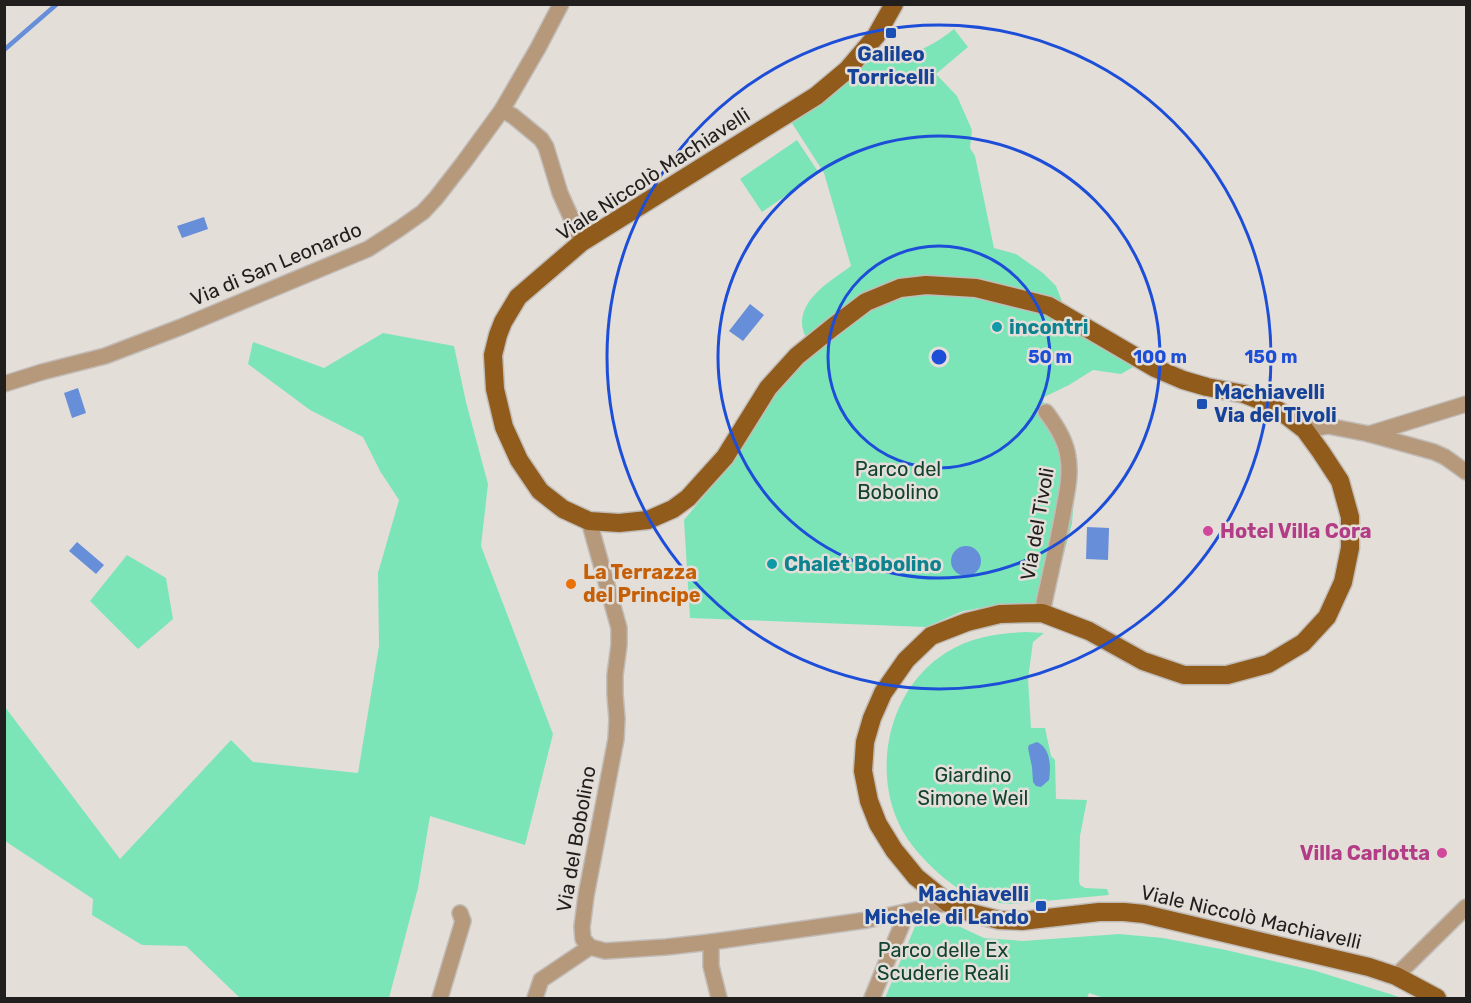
<svg xmlns="http://www.w3.org/2000/svg" width="1471" height="1003" viewBox="0 0 1471 1003" font-family="Rubik,sans-serif">
	<rect width="100%" height="100%" fill="#e4ded9"/>
	<!-- green -->
	<g fill="#7ce5b8">
		<path d="M954,29L968,47L936,74L957,96L972,130L970,148L975,156L994,248L1016,254L1043,273L1056,286L1065,309L1033,293L1004,285L975,281L908,280L808,342C805,336 802,329 802,323C802,297 832,280 851,266L824,173L790,120L873,48C883,51 892,55 902,54C921,53 940,40 954,29Z"/>
		<path d="M797,140L819,173L762,212L740,179Z"/>
		<path d="M928,292L968,293L1040,311L1135,366L1121,374L1093,370L1069,385L1040,399L1052,410L1075,484L1072,524L1049,607L1002,604L963,611L926,627L690,618L684,520L716,481L785,377L872,305L895,296Z"/>
		<path d="M383,333L454,346L466,402L488,484L481,546L553,734L525,845L430,816L418,888L389,998H240L186,946L142,945L92,915L93,899L5,841V707L120,859L231,740L253,762L358,773L379,646L378,573L399,500L380,471L363,437L310,410L248,364L253,342L324,368Z"/>
		<path d="M127,555L166,578L173,619L138,649L90,601Z"/>
		<path d="M1026,632L1044,633L1033,642L1028,679L1031,728H1045L1051,756L1055,760L1056,799L1087,800L1080,836L1079,881L1080,885L1085,888L1107,889L1109,895C1087,897 1066,899 1045,901C1024,903 1007,906 986,901C962,895 940,876 923,858C912,846 902,833 896,817C873,759 893,685 947,652C971,637 998,633 1026,632Z"/>
		<path d="M952,923L984,938L1023,941L1119,934L1163,938L1226,950L1316,971L1393,995L1401,998H1104L1089,993L1087,998H885L916,924Z"/>
	</g>
	<!-- water -->
	<g fill="#678ed9">
		<path d="M204,217L208,229L182,238L177,226Z"/>
		<path d="M750,304L764,315L743,341L729,331Z"/>
		<path d="M78,388L86,413L72,418L64,393Z"/>
		<path d="M1087,527L1109,528L1108,560L1086,559Z"/>
		<path d="M77,542L104,565L96,574L69,551Z"/>
		<circle cx="966" cy="561" r="15"/>
		<path d="M1037,742C1051,748 1051,767 1049,780L1041,787L1036,786L1033,782L1032,767L1028,748L1029,745Z"/>
	</g>
	<g fill="none" stroke-linecap="round" stroke-linejoin="round">
		<!-- stream -->
		<path stroke="#678ed9" stroke-width="4.5" d="M4,50L57,4"/>
		<!-- minor casing -->
		<g stroke="#c1bcb7" stroke-width="18">
			<g id="minor">
				<path d="M502,110L513,116L541,139L546,147L560,193L582,242"/>
				<path d="M4,384L42,372L105,356L181,327L368,249L399,229L423,212L436,198L464,162L502,110L538,48L561,4"/>
				<path d="M1305,430L1328,426L1369,434L1434,452L1445,457L1466,472"/>
				<path d="M1369,434L1466,404"/>
				<path d="M589,521L619,628V645L615,675V694L617,719L616,739L586,896L582,927L583,939L590,947L605,951L666,947L711,942L867,920L948,903"/>
				<path d="M1042,613C1049,578 1058,543 1064,508C1067,492 1071,474 1068,457C1066,440 1056,425 1046,412"/>
				<path d="M711,942V966L719,998"/>
				<path d="M1396,976L1466,907"/>
				<path d="M440,998L463,921L460,913"/>
				<path d="M535,998L541,980L590,947"/>
				<path d="M872,998L907,912"/>
			</g>
		</g>
		<!-- primary casing -->
		<g stroke="#c1bcb7" stroke-width="21">
			<path id="primary" d="M894,4L876,36L847,70L816,96L582,242L518,297L503,322L498,335L493,355L495,389L504,427L519,460L540,491L563,509L589,521L619,523L648,520L673,509L688,498L725,457L768,388L797,356L833,327L866,302L900,288L926,285L976,288L1049,306L1155,368L1183,380L1207,387L1244,394L1265,402L1287,416L1305,430L1321,452L1340,481L1350,517V548L1343,582L1327,617L1303,643L1268,664L1227,675H1184L1143,661L1089,631L1042,613L1000,614L967,622L931,636L906,660L883,693L872,718L865,742L863,771L869,801L878,824L894,850L916,877L948,903L971,913L999,920L1022,921L1099,912H1124L1144,914L1369,967L1396,976L1437,998"/>
		</g>
		<!-- minor -->
		<use href="#minor" stroke="#b6987b" stroke-width="15"/>
		<!-- primary -->
		<use href="#primary" stroke="#905b1b" stroke-width="18"/>
	</g>
	<!-- distance rings -->
	<g fill="none" stroke="#1d4ed8" stroke-width="3">
		<circle cx="939" cy="357" r="111"/>
		<circle cx="939" cy="357" r="221"/>
		<circle cx="939" cy="357" r="332"/>
	</g>
	<!-- markers -->
	<g fill="#1a4fb4" stroke="#e4ded9" stroke-width="2">
		<rect x="885" y="27" width="12" height="12" rx="3"/>
		<rect x="1196" y="398" width="12" height="12" rx="3"/>
		<rect x="1035" y="900" width="12" height="12" rx="3"/>
	</g>
	<g fill="#0f9aa8" stroke="#e4ded9" stroke-width="2">
		<circle cx="997" cy="327" r="6"/>
		<circle cx="772" cy="564" r="6"/>
	</g>
	<g fill="#d1479c" stroke="#e4ded9" stroke-width="2">
		<circle cx="1208" cy="531" r="6"/>
		<circle cx="1442" cy="853" r="6"/>
	</g>
	<circle fill="#e8710a" stroke="#e4ded9" stroke-width="2" cx="571" cy="584" r="6"/>
	<g text-anchor="middle" stroke-width="5" stroke-linejoin="round" paint-order="stroke">
		<!-- transit labels -->
		<g font-size="20" font-weight="bold" fill="#164399" stroke="#e4ded9">
			<text x="891" y="61">Galileo<tspan x="891" dy="23">Torricelli</tspan></text>
			<text x="1214" y="399" text-anchor="start">Machiavelli<tspan x="1214" dy="23">Via del Tivoli</tspan></text>
			<text x="1029" y="901" text-anchor="end">Machiavelli<tspan x="1029" dy="23">Michele di Lando</tspan></text>
		</g>
		<!-- street labels -->
		<g font-size="20" fill="#211f1d" stroke="#e4ded9">
			<text transform="translate(653 174) rotate(-33)" y="7">Viale Niccolò Machiavelli</text>
			<text transform="translate(276 264) rotate(-23)" y="7">Via di San Leonardo</text>
			<text transform="translate(1037 524) rotate(-80)" y="7">Via del Tivoli</text>
			<text transform="translate(576 839) rotate(-80)" y="7">Via del Bobolino</text>
			<text transform="translate(1251 917) rotate(13)" y="7">Viale Niccolò Machiavelli</text>
		</g>
		<!-- culture labels -->
		<g font-size="20" font-weight="bold" fill="#0d838f" stroke="#e4ded9" text-anchor="start">
			<text x="1009" y="334">incontri</text>
			<text x="784" y="571">Chalet Bobolino</text>
		</g>
		<!-- park labels -->
		<g font-size="20" fill="#124230" stroke="#e4ded9">
			<text x="898" y="476">Parco del<tspan x="898" dy="23">Bobolino</tspan></text>
			<text x="973" y="782">Giardino<tspan x="973" dy="23">Simone Weil</tspan></text>
			<text x="943" y="957">Parco delle Ex<tspan x="943" dy="23">Scuderie Reali</tspan></text>
		</g>
		<!-- hotel labels -->
		<g font-size="20" font-weight="bold" fill="#b23c85" stroke="#e4ded9" text-anchor="start">
			<text x="1220" y="538">Hotel Villa Cora</text>
			<text x="1430" y="860" text-anchor="end">Villa Carlotta</text>
		</g>
		<!-- food labels -->
		<g font-size="20" font-weight="bold" fill="#c56008" stroke="#e4ded9" text-anchor="start">
			<text x="583" y="579">La Terrazza<tspan x="583" dy="23">del Principe</tspan></text>
		</g>
	</g>
	<circle cx="939" cy="357" r="9" fill="#1d4ed8" stroke="#e4ded9" stroke-width="3"/>
	<g font-size="18" text-anchor="middle" font-weight="bold" fill="#1d4ed8" stroke="#e4ded9" stroke-width="5" stroke-linejoin="round" paint-order="stroke">
		<text x="1050" y="363">50 m</text>
		<text x="1160" y="363">100 m</text>
		<text x="1271" y="363">150 m</text>
	</g>
	<!-- border -->
	<rect width="1471" height="1003" fill="none" stroke="#211f1d" stroke-width="12"/>
</svg>
